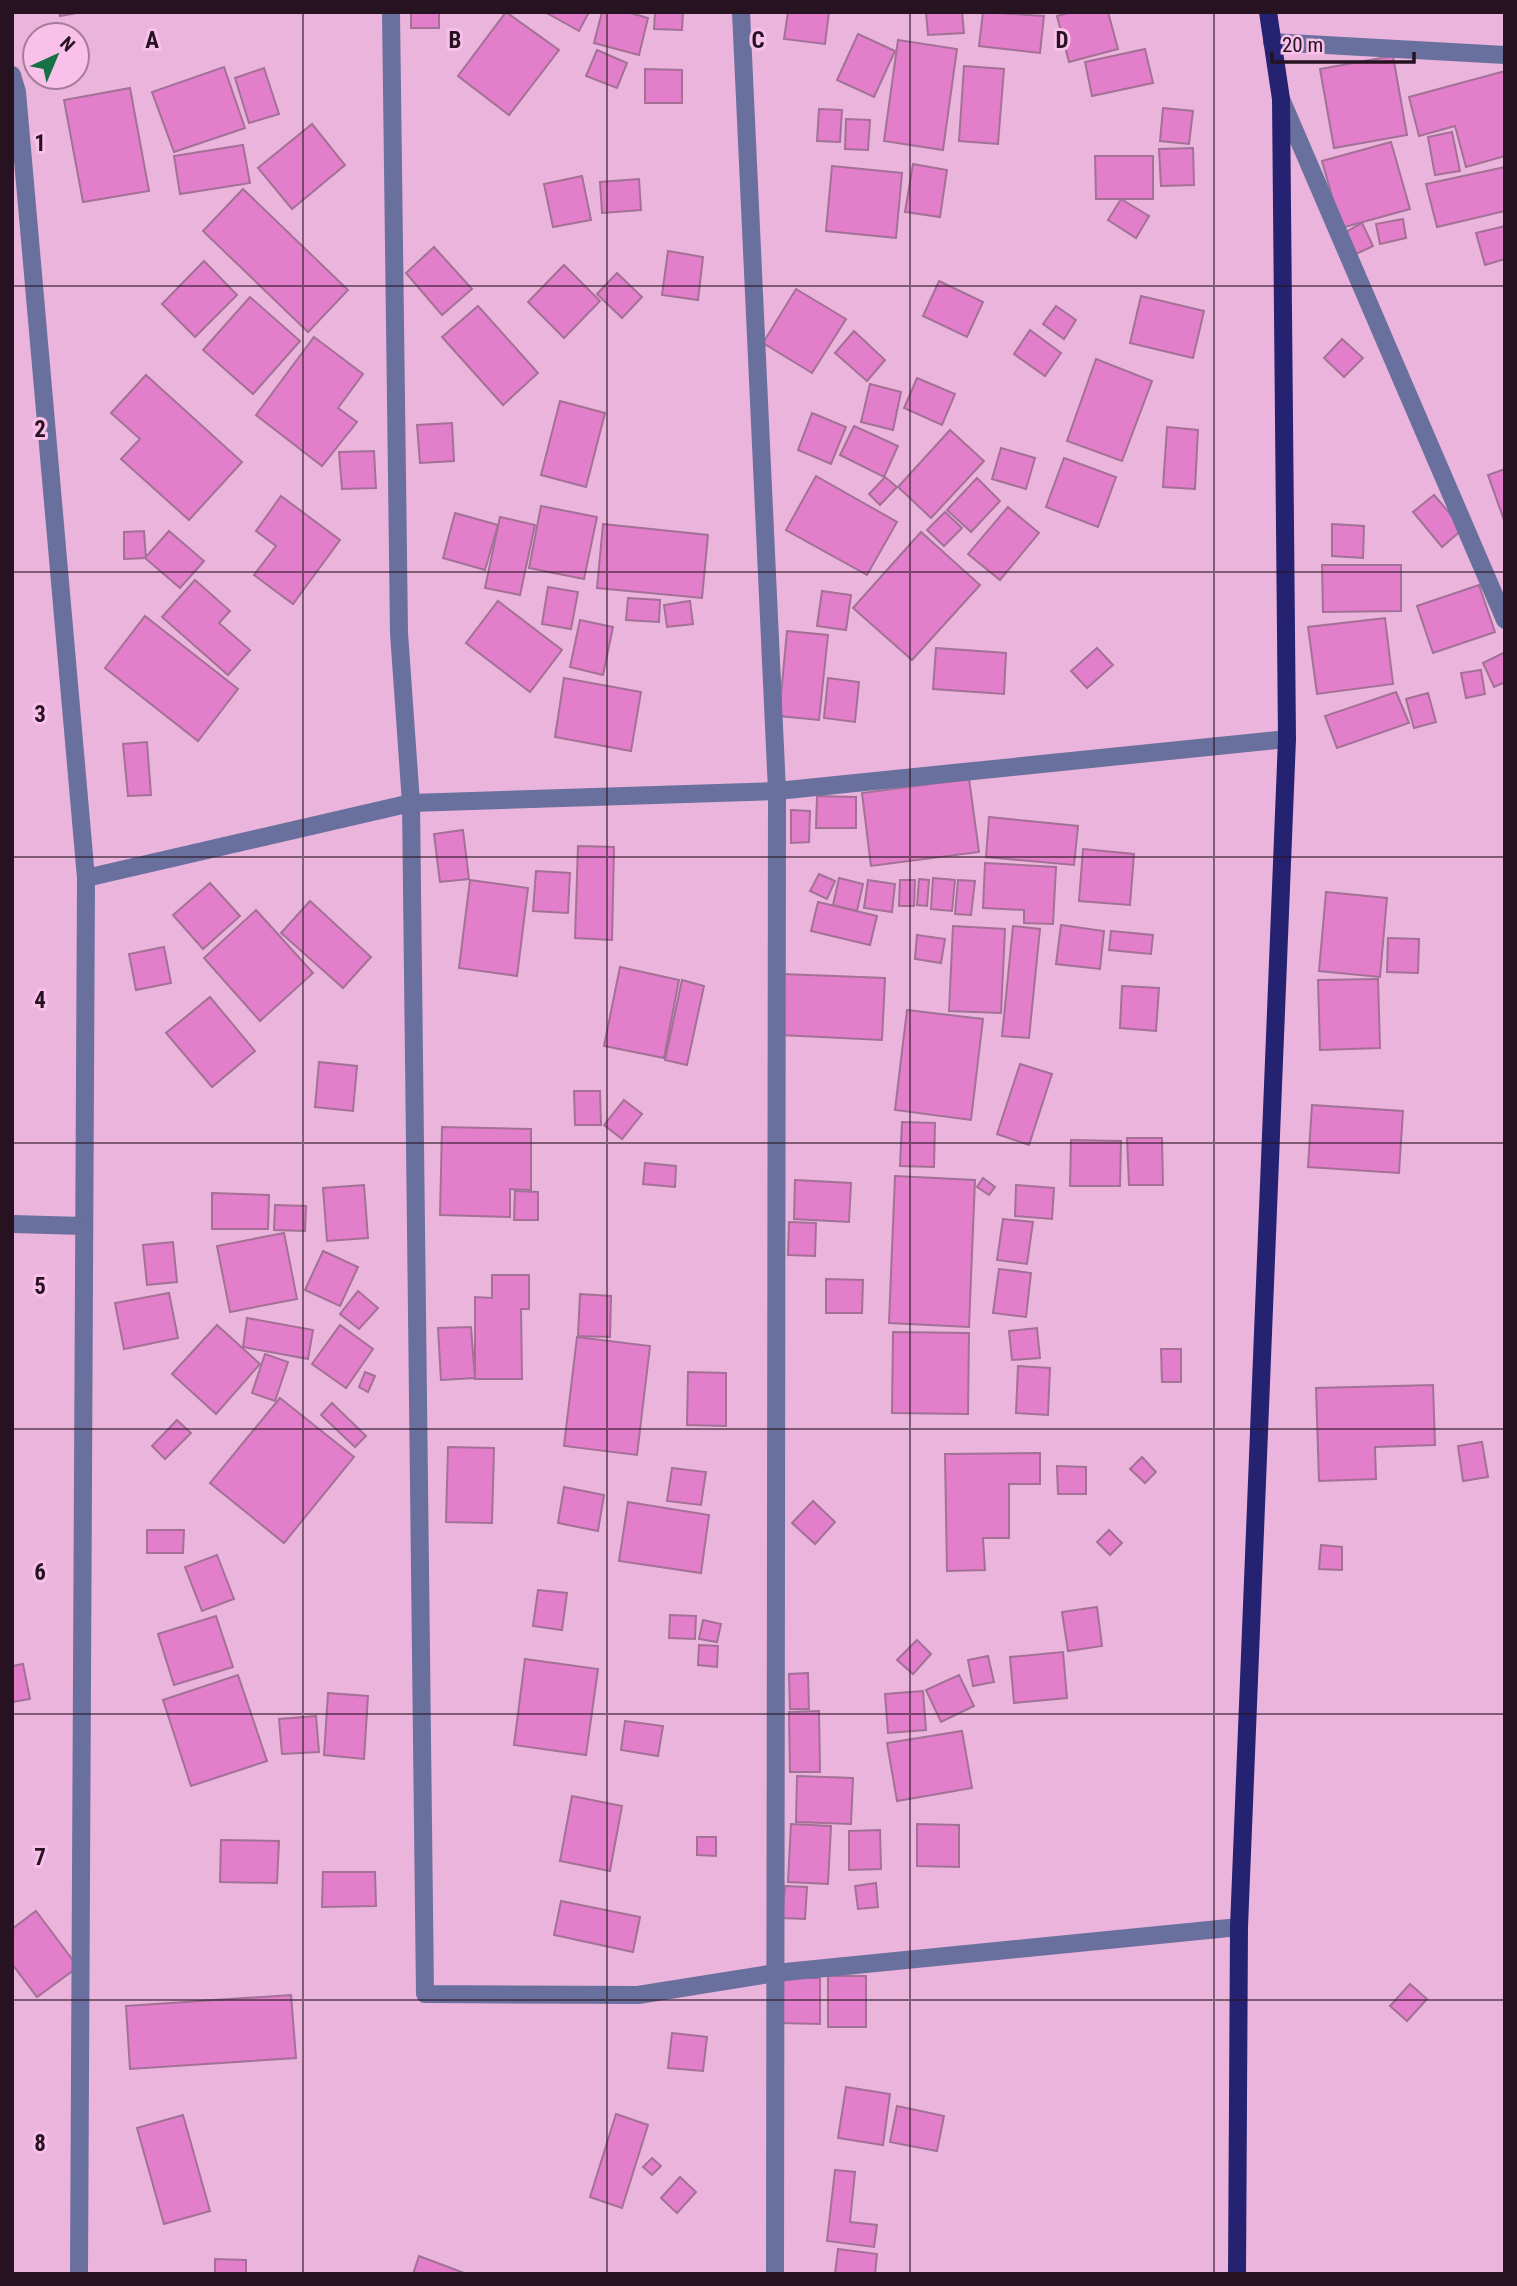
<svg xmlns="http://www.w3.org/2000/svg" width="1517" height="2286" viewBox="0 0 1517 2286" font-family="'Roboto Condensed',sans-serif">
	<rect width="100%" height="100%" fill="#ebb4dc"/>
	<!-- building -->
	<g fill="#e37ecb" stroke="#a37196" stroke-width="2">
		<path d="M59,12H82L60,16Z"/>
		<rect x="411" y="12" width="28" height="16"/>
		<path d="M506,12L559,50L509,115L458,76Z"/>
		<path d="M545,12H589L579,31Z"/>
		<path d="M602,12H627L648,18L639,55L594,43Z"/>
		<path d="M655,12H683L682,30L654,29Z"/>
		<path d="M788,12H829L825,44L784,39Z"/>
		<path d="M926,12H962L964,33L928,35Z"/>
		<path d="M983,12L1044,16L1040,53L979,46Z"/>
		<path d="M1072,12H1108L1118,49L1069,62L1057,16Z"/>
		<path d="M858,34L895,51L874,97L837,80Z"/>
		<path d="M898,40L957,49L943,150L884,141Z"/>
		<path d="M1145,49L1153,83L1092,96L1085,62Z"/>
		<path d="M597,50L627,63L617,88L586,76Z"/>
		<path d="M1393,56L1407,135L1334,148L1320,69Z"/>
		<path d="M964,66L1004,69L998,144L959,141Z"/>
		<path d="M224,67L245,128L174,152L152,92Z"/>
		<path d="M264,68L279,114L249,123L235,78Z"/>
		<path d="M645,69L682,70V103H645Z"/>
		<path d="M1505,71V156L1466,167L1455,126L1419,136L1409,97Z"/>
		<path d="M130,88L149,191L83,202L64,100Z"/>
		<path d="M1163,108L1193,111L1189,144L1160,141Z"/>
		<path d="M819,109L842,110L840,142L817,141Z"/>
		<path d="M846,119L870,120L868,150L845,149Z"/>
		<path d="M312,124L345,165L292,209L258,168Z"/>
		<path d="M1452,132L1460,171L1435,175L1428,137Z"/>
		<path d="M1391,142L1410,209L1341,228L1322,161Z"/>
		<path d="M243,145L250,183L180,194L174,156Z"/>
		<path d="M1193,148L1194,185L1161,186L1159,149Z"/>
		<path d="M1095,156H1153V199H1096Z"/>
		<path d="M913,164L947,170L940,217L905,212Z"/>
		<path d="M832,166L902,173L896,238L826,231Z"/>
		<path d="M1505,167V211L1437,227L1426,184Z"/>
		<path d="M582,176L591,220L553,227L544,184Z"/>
		<path d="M639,179L641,210L602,213L600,182Z"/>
		<path d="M243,189L348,290L308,332L203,231Z"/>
		<path d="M1121,199L1149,216L1136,238L1108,220Z"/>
		<path d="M1403,219L1406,238L1380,244L1376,224Z"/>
		<path d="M1362,223L1373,246L1354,255L1344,233Z"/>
		<path d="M1505,226V259L1485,265L1476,233Z"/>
		<path d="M434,247L472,289L442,315L406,273Z"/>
		<path d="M668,251L703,257L698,300L662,295Z"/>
		<path d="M204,261L237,295L195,337L162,304Z"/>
		<path d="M564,265L600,301L564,338L528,302Z"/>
		<path d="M617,273L642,297L622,318L597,294Z"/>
		<path d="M939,281L983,302L967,337L923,316Z"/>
		<path d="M796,289L846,319L812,373L763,343Z"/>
		<path d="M1141,296L1204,311L1193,358L1130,343Z"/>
		<path d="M250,297L300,341L253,394L203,350Z"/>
		<path d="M478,306L538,373L503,405L442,337Z"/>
		<path d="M1056,306L1076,320L1064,339L1043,324Z"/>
		<path d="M1030,330L1061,353L1045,376L1014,354Z"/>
		<path d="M854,331L885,360L867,381L835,353Z"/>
		<path d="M314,337L363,374L338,408L357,422L322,466L256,415Z"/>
		<path d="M1342,339L1363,358L1344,377L1324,358Z"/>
		<path d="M1096,359L1152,381L1122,461L1067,441Z"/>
		<path d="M146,375L242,462L189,520L121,459L140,439L111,413Z"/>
		<path d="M917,378L955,394L942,425L904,408Z"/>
		<path d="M870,384L901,392L893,430L861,422Z"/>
		<path d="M560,401L605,413L586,487L541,475Z"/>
		<path d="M812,413L846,427L831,464L798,450Z"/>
		<path d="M452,423L454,461L420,463L417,425Z"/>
		<path d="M854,426L898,446L884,477L840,455Z"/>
		<path d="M1167,427L1198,430L1195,489L1163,487Z"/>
		<path d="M950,430L984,461L931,518L898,487Z"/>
		<path d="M1001,448L1035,458L1026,489L992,479Z"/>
		<path d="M374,451L376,488L342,489L339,452Z"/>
		<path d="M1064,458L1116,477L1098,527L1046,507Z"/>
		<path d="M1505,469V523L1488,475Z"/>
		<path d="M816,476L897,522L867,575L786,530Z"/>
		<path d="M885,477L897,487L880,505L869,494Z"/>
		<path d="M977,478L1000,501L971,532L947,510Z"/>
		<path d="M1434,495L1463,529L1442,547L1413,512Z"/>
		<path d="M281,496L340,540L293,604L254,575L276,546L256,531Z"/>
		<path d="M541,506L597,517L584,579L529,568Z"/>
		<path d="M1008,507L1039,533L1000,580L968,554Z"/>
		<path d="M945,512L962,528L944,546L927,530Z"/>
		<path d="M455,513L498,525L485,570L443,558Z"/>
		<path d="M500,517L535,525L520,595L485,588Z"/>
		<path d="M603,524L708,535L702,598L597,588Z"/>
		<path d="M1332,524L1364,526L1363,558L1332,556Z"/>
		<path d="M144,531L146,558L124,559V532Z"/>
		<path d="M169,531L204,561L180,588L145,558Z"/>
		<path d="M921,532L980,585L912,660L853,608Z"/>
		<path d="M1322,565H1401V611L1323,612Z"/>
		<path d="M195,580L230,611L219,623L250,650L228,675L162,617Z"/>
		<path d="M1479,585L1495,632L1433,653L1417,606Z"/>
		<path d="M548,587L578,592L571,629L542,624Z"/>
		<path d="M822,591L851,595L846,630L817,626Z"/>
		<path d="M628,598L660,600L659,622L626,620Z"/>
		<path d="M498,601L562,650L530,692L466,643Z"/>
		<path d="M690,601L693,624L667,627L664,605Z"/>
		<path d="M145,616L238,689L198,741L105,668Z"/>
		<path d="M1385,618L1393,684L1317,694L1308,627Z"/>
		<path d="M580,620L613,627L603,675L570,667Z"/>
		<path d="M787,631L828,635L819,720L779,716Z"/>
		<path d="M936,648L1006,653L1004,694L933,689Z"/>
		<path d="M1097,648L1113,665L1087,688L1071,671Z"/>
		<path d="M1505,652V682L1494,687L1483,663Z"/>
		<path d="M1481,670L1485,694L1466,698L1461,673Z"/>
		<path d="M564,678L641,692L631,751L555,737Z"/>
		<path d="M828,678L859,682L855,722L824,718Z"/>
		<path d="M1396,692L1409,723L1337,748L1325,716Z"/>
		<path d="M1428,693L1436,722L1414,728L1406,699Z"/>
		<path d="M147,742L151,795L128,796L123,744Z"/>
		<path d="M969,779L979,852L871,866L862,793Z"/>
		<path d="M817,796L856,797V828H816Z"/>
		<path d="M791,810L810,811L809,842L791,843Z"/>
		<path d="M989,817L1078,826L1074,865L986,857Z"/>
		<path d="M463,830L469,879L440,882L434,834Z"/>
		<path d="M578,846L614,847L612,940L575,938Z"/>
		<path d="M1083,849L1134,854L1130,905L1079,901Z"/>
		<path d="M985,863L1056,867L1053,924L1024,923V910L983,908Z"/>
		<path d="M536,871L570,873L568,913L533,911Z"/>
		<path d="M819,874L835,881L827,899L810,891Z"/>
		<path d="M839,878L863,884L857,911L833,905Z"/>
		<path d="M933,878L955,880L952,911L931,909Z"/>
		<path d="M919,879L929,880L927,906L917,905Z"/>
		<path d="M470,880L528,888L517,976L459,968Z"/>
		<path d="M868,880L895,884L892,912L864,908Z"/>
		<path d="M900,880H915L914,906H899Z"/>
		<path d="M958,880L975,881L971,915L955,914Z"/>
		<path d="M210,883L240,916L203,949L173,915Z"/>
		<path d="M1326,892L1387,898L1380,977L1319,971Z"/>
		<path d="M310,901L371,957L343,988L281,933Z"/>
		<path d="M818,902L877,916L870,945L811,931Z"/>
		<path d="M256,910L313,973L260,1021L204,958Z"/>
		<path d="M1061,925L1104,931L1100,969L1056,964Z"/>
		<path d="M953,926L1005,929L1001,1013L949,1011Z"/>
		<path d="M1013,926L1040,929L1029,1038L1002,1036Z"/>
		<path d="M1111,931L1153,935L1151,954L1109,950Z"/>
		<path d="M917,935L945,939L941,963L915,959Z"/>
		<path d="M1388,938L1419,939L1418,973L1387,972Z"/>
		<path d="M164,947L171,983L136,990L129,954Z"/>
		<path d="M620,967L679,980L664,1058L604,1046Z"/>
		<path d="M783,974L885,978L882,1040L780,1035Z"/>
		<path d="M1378,979L1380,1048L1320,1050L1318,980Z"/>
		<path d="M682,980L704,986L687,1065L665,1060Z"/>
		<path d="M1122,986L1159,988L1156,1031L1120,1028Z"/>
		<path d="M210,997L255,1051L212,1087L166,1033Z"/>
		<path d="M907,1010L983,1019L971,1120L895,1110Z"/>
		<path d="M319,1062L357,1066L353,1111L315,1107Z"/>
		<path d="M1020,1064L1052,1074L1029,1145L997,1134Z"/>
		<path d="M574,1091H600L601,1125H575Z"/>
		<path d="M624,1100L642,1114L622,1139L604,1125Z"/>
		<path d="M1312,1105L1403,1111L1399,1173L1308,1167Z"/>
		<path d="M902,1122L935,1123L934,1167L900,1166Z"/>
		<path d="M442,1127L531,1129V1190L510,1189V1217L440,1215Z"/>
		<path d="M1127,1138H1162L1163,1185H1129Z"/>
		<path d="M1071,1140L1121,1141L1120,1186H1070Z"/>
		<path d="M645,1163L676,1166L675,1187L643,1184Z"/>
		<path d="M895,1176L975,1180L969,1327L889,1323Z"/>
		<path d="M983,1178L995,1187L989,1195L977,1187Z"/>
		<path d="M795,1180L851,1183L849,1222L794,1219Z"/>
		<path d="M364,1185L368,1238L327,1241L323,1188Z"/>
		<path d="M1016,1185L1054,1188L1052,1219L1015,1216Z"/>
		<path d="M515,1191L538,1192V1220H514Z"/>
		<path d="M212,1193L269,1195L268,1229H212Z"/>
		<path d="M275,1205L306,1206L305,1231L274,1230Z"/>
		<path d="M1003,1219L1033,1222L1027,1264L997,1260Z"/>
		<path d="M789,1222L816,1223L815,1256L788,1255Z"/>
		<path d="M284,1233L297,1299L230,1312L217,1246Z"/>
		<path d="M173,1242L177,1282L147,1285L143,1245Z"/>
		<path d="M323,1251L358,1267L340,1306L305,1290Z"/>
		<path d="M999,1269L1031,1273L1026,1317L993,1313Z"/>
		<path d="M492,1275H529V1309H521L522,1379H475V1297L492,1298Z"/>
		<path d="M826,1279L863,1280L862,1313H826Z"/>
		<path d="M358,1291L378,1308L359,1329L340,1314Z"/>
		<path d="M169,1293L178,1338L124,1349L115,1303Z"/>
		<path d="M580,1294L611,1296L610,1337L578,1336Z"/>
		<path d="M247,1318L313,1330L308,1359L243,1347Z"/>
		<path d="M217,1325L260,1364L216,1414L172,1374Z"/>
		<path d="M340,1325L373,1349L346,1388L312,1364Z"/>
		<path d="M471,1327L475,1378L441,1380L438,1328Z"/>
		<path d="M1037,1328L1040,1358L1012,1360L1009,1331Z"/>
		<path d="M893,1332L969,1333L968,1414L892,1413Z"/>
		<path d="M577,1337L650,1346L637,1455L564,1446Z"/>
		<path d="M1161,1349H1181V1382H1162Z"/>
		<path d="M265,1354L288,1362L275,1401L252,1393Z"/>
		<path d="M1018,1366L1050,1368L1048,1415L1016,1413Z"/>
		<path d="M365,1372L375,1376L368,1392L359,1387Z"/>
		<path d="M688,1372L726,1373V1426L687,1425Z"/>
		<path d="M1433,1385L1435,1445L1375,1447L1376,1479L1319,1481L1316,1388Z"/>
		<path d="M280,1398L354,1457L284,1543L210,1483Z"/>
		<path d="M332,1403L366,1436L355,1447L321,1415Z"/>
		<path d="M177,1420L191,1433L165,1459L152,1446Z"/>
		<path d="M1482,1442L1488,1477L1463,1481L1458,1446Z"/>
		<path d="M448,1447L494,1448L492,1523L446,1522Z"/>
		<path d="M1040,1453V1484H1009V1538H983L985,1570L947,1571L945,1454Z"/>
		<path d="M1142,1457L1156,1472L1145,1483L1130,1469Z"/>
		<path d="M1057,1466L1086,1467V1494H1058Z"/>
		<path d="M672,1468L706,1472L701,1505L667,1501Z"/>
		<path d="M564,1487L604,1495L598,1531L558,1523Z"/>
		<path d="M813,1501L835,1522L815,1544L792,1523Z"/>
		<path d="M628,1502L709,1515L701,1573L619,1561Z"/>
		<path d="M147,1530H184L183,1553H147Z"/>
		<path d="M1109,1530L1122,1543L1110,1555L1097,1542Z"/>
		<path d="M1321,1545L1342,1547V1570L1319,1569Z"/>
		<path d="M217,1555L234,1599L202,1611L185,1567Z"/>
		<path d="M538,1590L567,1593L562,1630L533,1626Z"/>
		<path d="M1097,1607L1102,1646L1068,1651L1062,1612Z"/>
		<path d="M670,1615L696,1616L695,1639L669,1638Z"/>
		<path d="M216,1616L233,1667L174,1685L158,1634Z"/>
		<path d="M703,1620L721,1624L717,1642L699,1639Z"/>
		<path d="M917,1640L931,1654L913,1674L897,1660Z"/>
		<path d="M699,1645L718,1646L717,1667L698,1665Z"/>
		<path d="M1063,1652L1067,1698L1014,1703L1010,1657Z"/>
		<path d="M988,1656L994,1682L973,1686L968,1660Z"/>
		<path d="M525,1659L598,1669L586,1755L514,1745Z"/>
		<path d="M23,1664L30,1699L12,1702V1666Z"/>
		<path d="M808,1673L809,1709H790L789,1674Z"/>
		<path d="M238,1675L267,1761L191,1786L163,1700Z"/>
		<path d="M959,1675L974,1706L941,1722L926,1690Z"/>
		<path d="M923,1691L926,1730L888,1733L885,1694Z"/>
		<path d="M328,1693L368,1696L364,1759L324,1755Z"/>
		<path d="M819,1711L820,1772H790L789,1712Z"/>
		<path d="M316,1716L319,1752L282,1754L279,1719Z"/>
		<path d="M625,1721L663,1726L658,1756L621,1750Z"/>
		<path d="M962,1731L972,1788L897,1801L887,1743Z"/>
		<path d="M797,1776L853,1778L851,1824L796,1822Z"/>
		<path d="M572,1796L622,1806L610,1871L560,1861Z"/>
		<path d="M791,1824L831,1826L828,1884L788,1882Z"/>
		<path d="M917,1824L959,1825V1867L917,1866Z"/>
		<path d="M880,1830L881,1869L849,1870V1831Z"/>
		<path d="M697,1837H716V1856L697,1855Z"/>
		<path d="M221,1840L279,1841L277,1883L220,1882Z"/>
		<path d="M323,1872H375L376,1906L322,1907Z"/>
		<path d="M876,1883L878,1907L858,1909L855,1886Z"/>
		<path d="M785,1886L807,1887L805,1919L782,1918Z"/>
		<path d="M561,1901L640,1917L633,1952L554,1935Z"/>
		<path d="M36,1911L78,1967L37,1997L12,1964V1929Z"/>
		<rect x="828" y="1976" width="38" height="51"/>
		<path d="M780,1978H820V2024L780,2023Z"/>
		<path d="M1410,1984L1427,1999L1407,2021L1390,2006Z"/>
		<path d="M291,1995L296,2058L130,2069L126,2006Z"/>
		<path d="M672,2033L707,2037L703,2071L668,2068Z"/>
		<path d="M846,2087L890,2094L883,2145L838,2138Z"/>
		<path d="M897,2106L944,2116L937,2151L890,2142Z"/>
		<path d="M616,2114L648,2125L622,2208L590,2197Z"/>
		<path d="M183,2115L210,2211L164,2224L137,2128Z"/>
		<path d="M652,2158L661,2166L652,2175L643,2167Z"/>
		<path d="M835,2170L855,2172L850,2222L877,2225L874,2247L827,2241Z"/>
		<path d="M680,2177L696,2192L677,2213L661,2198Z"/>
		<path d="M838,2249L877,2254L875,2274H835Z"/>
		<path d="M419,2256L464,2273L413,2274Z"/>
		<path d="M215,2259L246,2260V2274H215Z"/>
	</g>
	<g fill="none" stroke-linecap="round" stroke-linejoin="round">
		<!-- minor -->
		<g stroke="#69709d" stroke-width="18">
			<path d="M391,12L399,633L411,803L425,1994L638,1995L775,1973L1239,1927"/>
			<path d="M741,12L777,791L775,2274"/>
			<path d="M1272,42L1505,55"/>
			<path d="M12,75L17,92L86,878L79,2274"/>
			<path d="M1281,99L1505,620"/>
			<path d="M86,878L411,803L777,791L1287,739"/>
			<path d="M12,1224L84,1226"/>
		</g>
		<!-- major -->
		<path stroke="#242271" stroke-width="18" d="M1237,2274L1239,1927L1287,739L1281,99L1268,12"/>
	</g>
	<!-- grid -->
	<path fill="none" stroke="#261221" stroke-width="2" stroke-opacity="0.55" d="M303,12V2274M607,12V2274M910,12V2274M1214,12V2274M12,286H1505M12,572H1505M12,857H1505M12,1143H1505M12,1429H1505M12,1714H1505M12,2000H1505"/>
	<g font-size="23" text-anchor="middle" font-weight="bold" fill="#261221" stroke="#f9c1e9" stroke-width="6" stroke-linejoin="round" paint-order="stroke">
		<text x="152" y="48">A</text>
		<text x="455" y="48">B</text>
		<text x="758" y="48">C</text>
		<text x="1062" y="48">D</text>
		<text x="40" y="151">1</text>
		<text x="40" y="437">2</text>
		<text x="40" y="722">3</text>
		<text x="40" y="1008">4</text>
		<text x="40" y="1294">5</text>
		<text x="40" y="1580">6</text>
		<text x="40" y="1865">7</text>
		<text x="40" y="2151">8</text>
	</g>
	<!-- border -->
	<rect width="1517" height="2286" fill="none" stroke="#261221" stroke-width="28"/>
	<!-- north arrow -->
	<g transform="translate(56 56) rotate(44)"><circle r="33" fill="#f9c1e9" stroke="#a57b99" stroke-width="2"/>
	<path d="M0-5L12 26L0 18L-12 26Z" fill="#167145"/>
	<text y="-10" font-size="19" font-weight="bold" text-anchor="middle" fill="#261221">N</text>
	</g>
	<!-- scale -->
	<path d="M1272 52v10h142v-10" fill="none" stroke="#261221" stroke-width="3.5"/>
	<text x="1282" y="52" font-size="21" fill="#261221" stroke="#f9c1e9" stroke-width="5" paint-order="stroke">20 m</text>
</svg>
